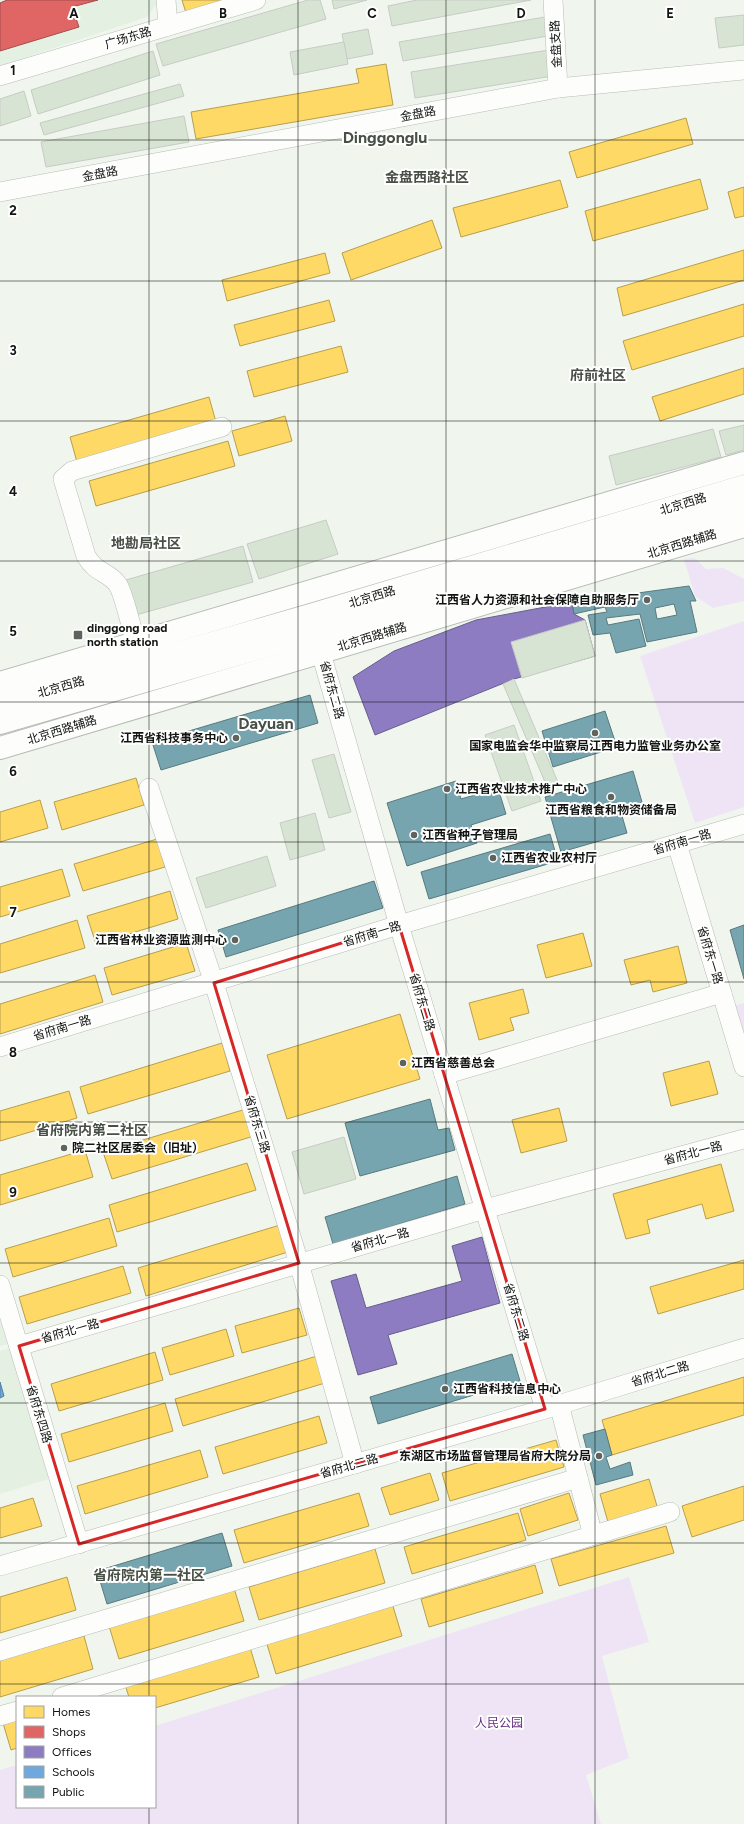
<svg xmlns="http://www.w3.org/2000/svg" width="744" height="1824" viewBox="0 0 744 1824" font-family="Figtree,'Noto Sans SC',sans-serif">
	<rect width="100%" height="100%" fill="#f0f6ee"/>
	<!-- built -->
	<g fill="#e4f0e1">
		<path d="M0,0H159L147,17L0,66Z"/>
		<path d="M0,1321L7,1344L0,1346Z"/>
		<path d="M10,1348L49,1479L0,1494V1351Z"/>
	</g>
	<!-- green -->
	<g fill="#eee4f5">
		<path d="M695,558L706,569L723,568L744,579V601L713,608L695,596L684,559Z"/>
		<path d="M744,621V807L695,823L640,656Z"/>
		<path d="M744,1003V1056L729,1007Z"/>
		<path d="M629,1577L649,1642L602,1656L629,1758L586,1775L601,1824H0V1770L17,1765V1807H155V1726Z"/>
	</g>
	<!-- homes -->
	<g fill="#ffd966" stroke="#b89e4c">
		<path d="M182,0H226L186,13Z"/>
		<path d="M386,64L393,105L196,139L191,112L359,83L356,69Z"/>
		<path d="M686,118L693,144L577,178L569,152Z"/>
		<path d="M700,179L708,209L593,241L585,211Z"/>
		<path d="M560,180L568,207L461,237L453,208Z"/>
		<path d="M744,187V216L735,218L728,192Z"/>
		<path d="M432,220L442,248L351,280L342,253Z"/>
		<path d="M744,250V280L623,316L617,288Z"/>
		<path d="M325,253L330,273L227,301L222,280Z"/>
		<path d="M329,300L335,321L240,346L234,325Z"/>
		<path d="M744,304V336L632,370L623,341Z"/>
		<path d="M341,346L348,372L254,397L247,371Z"/>
		<path d="M744,368V394L660,421L652,397Z"/>
		<path d="M209,397L216,422L77,462L70,437Z"/>
		<path d="M285,416L292,441L239,456L232,431Z"/>
		<path d="M228,441L235,466L96,506L89,481Z"/>
		<path d="M136,778L144,805L62,830L54,802Z"/>
		<path d="M40,800L48,828L0,842V812Z"/>
		<path d="M157,839L165,867L83,891L74,864Z"/>
		<path d="M62,869L70,896L0,917V887Z"/>
		<path d="M170,891L178,919L96,944L87,916Z"/>
		<path d="M77,920L85,948L0,973V944Z"/>
		<path d="M583,933L592,966L546,978L537,945Z"/>
		<path d="M186,943L195,971L112,995L104,968Z"/>
		<path d="M678,946L687,983L653,992L650,980L631,985L624,960Z"/>
		<path d="M95,975L103,1002L0,1034V1004Z"/>
		<path d="M523,989L529,1013L510,1018L514,1030L479,1040L469,1003Z"/>
		<path d="M400,1014L420,1079L287,1119L267,1055Z"/>
		<path d="M222,1043L230,1071L88,1114L80,1087Z"/>
		<path d="M709,1061L718,1094L671,1106L663,1073Z"/>
		<path d="M69,1091L77,1118L0,1141V1111Z"/>
		<path d="M559,1108L567,1141L521,1153L512,1120Z"/>
		<path d="M246,1109L254,1136L112,1179L103,1152Z"/>
		<path d="M85,1150L93,1177L0,1205V1175Z"/>
		<path d="M247,1163L256,1190L117,1232L109,1205Z"/>
		<path d="M721,1164L734,1211L706,1219L702,1204L647,1220L650,1233L626,1239L613,1194Z"/>
		<path d="M109,1218L117,1246L13,1277L5,1249Z"/>
		<path d="M280,1225L288,1252L146,1296L138,1268Z"/>
		<path d="M744,1260V1289L658,1314L650,1287Z"/>
		<path d="M123,1266L131,1293L27,1324L19,1297Z"/>
		<path d="M299,1308L307,1335L242,1353L235,1326Z"/>
		<path d="M226,1329L234,1356L170,1375L162,1348Z"/>
		<path d="M155,1352L163,1380L59,1411L51,1384Z"/>
		<path d="M317,1356L325,1383L183,1426L175,1399Z"/>
		<path d="M744,1377V1415L612,1455L602,1420Z"/>
		<path d="M165,1403L173,1431L69,1462L61,1434Z"/>
		<path d="M319,1416L327,1443L223,1474L215,1447Z"/>
		<path d="M556,1440L564,1467L450,1501L442,1473Z"/>
		<path d="M200,1450L208,1477L85,1514L77,1486Z"/>
		<path d="M430,1473L439,1500L390,1515L381,1488Z"/>
		<path d="M649,1479L657,1506L608,1522L600,1494Z"/>
		<path d="M744,1486V1520L692,1537L682,1506Z"/>
		<path d="M359,1493L369,1526L244,1563L234,1530Z"/>
		<path d="M569,1493L578,1520L528,1536L520,1509Z"/>
		<path d="M33,1498L42,1526L0,1538V1508Z"/>
		<path d="M518,1513L526,1540L412,1574L404,1547Z"/>
		<path d="M666,1526L674,1553L559,1586L551,1559Z"/>
		<path d="M375,1549L385,1583L259,1620L249,1587Z"/>
		<path d="M535,1565L543,1593L429,1627L421,1599Z"/>
		<path d="M67,1577L76,1610L0,1633V1597Z"/>
		<path d="M234,1588L244,1621L119,1659L109,1626Z"/>
		<path d="M392,1603L402,1636L276,1674L266,1641Z"/>
		<path d="M84,1636L93,1669L0,1697V1660Z"/>
		<path d="M249,1644L259,1677L155,1708V1697H129L124,1682Z"/>
		<path d="M17,1718V1748L11,1750L3,1723Z"/>
	</g>
	<!-- shops -->
	<g fill="#e06666" stroke="#a24d4c">
		<path d="M7,0H98L72,7L79,27L0,51V3Z"/>
		<path d="M498,644L507,672L379,714L370,687Z"/>
	</g>
	<!-- offices -->
	<g fill="#8e7cc3" stroke="#685d8d">
		<path d="M572,602L574,614L585,620L595,656L514,679L375,735L353,677L394,651L476,620Z"/>
		<path d="M482,1237L500,1303L388,1335L397,1364L358,1375L331,1281L356,1274L366,1308L462,1281L452,1246Z"/>
	</g>
	<!-- schools -->
	<path fill="#6fa8dc" stroke="#537c9f" d="M0,1382L4,1396L0,1398Z"/>
	<!-- public -->
	<g fill="#76a5af" stroke="#587a7f" fill-rule="evenodd">
		<path d="M689,586L696,601H690L697,632L647,642L640,614L606,618L608,625L639,619L646,646L616,653L610,633L593,635L588,615L607,612L605,607L574,614L572,602ZM674,604L677,615L657,619L655,608Z"/>
		<path d="M310,695L318,723L161,770L152,742Z"/>
		<path d="M605,711L617,747L553,767L542,731Z"/>
		<path d="M633,771L642,802L620,809L627,833L561,852L545,797Z"/>
		<path d="M456,781L461,799L498,788L506,814L471,825L477,843L407,866L387,803Z"/>
		<path d="M550,834L558,861L429,899L421,872Z"/>
		<path d="M374,881L383,908L226,957L218,930Z"/>
		<path d="M744,925V979L730,930Z"/>
		<path d="M430,1099L438,1130L449,1128L455,1150L360,1176L345,1123Z"/>
		<path d="M457,1176L465,1204L333,1244L325,1217Z"/>
		<path d="M512,1354L520,1381L378,1424L370,1397Z"/>
		<path d="M605,1429L612,1455L606,1457L610,1469L630,1462L633,1475L596,1485L583,1435Z"/>
		<path d="M222,1533L232,1566L107,1604L97,1571Z"/>
	</g>
	<!-- building -->
	<g fill="#d7e4d3" stroke="#c6cbc5">
		<path d="M308,0H320L326,19L163,66L156,44Z"/>
		<path d="M332,0H367L334,9Z"/>
		<path d="M417,0H531L392,26L388,6Z"/>
		<path d="M744,15V45L719,48L715,18Z"/>
		<path d="M545,17L548,36L403,61L399,42Z"/>
		<path d="M368,29L373,54L347,59L342,34Z"/>
		<path d="M344,42L348,64L294,75L290,52Z"/>
		<path d="M549,50L553,76L415,98L411,72Z"/>
		<path d="M153,51L160,75L38,114L31,90Z"/>
		<path d="M180,84L184,96L44,135L40,123Z"/>
		<path d="M24,91L31,116L0,126V99Z"/>
		<path d="M184,116L189,142L46,167L41,142Z"/>
		<path d="M744,425V450L726,455L719,431Z"/>
		<path d="M713,429L721,457L616,485L609,456Z"/>
		<path d="M326,520L338,554L259,579L247,544Z"/>
		<path d="M243,546L253,582L136,615L126,580Z"/>
		<path d="M585,620L595,656L522,678L511,642Z"/>
		<path d="M514,679L560,787L548,789L503,684Z"/>
		<path d="M514,725L541,801L512,811L485,735Z"/>
		<path d="M334,754L351,812L329,818L312,760Z"/>
		<path d="M315,813L325,850L290,860L280,823Z"/>
		<path d="M267,856L276,886L206,908L196,878Z"/>
		<path d="M344,1137L356,1179L304,1194L292,1152Z"/>
	</g>
	<g fill="none" stroke-linecap="round" stroke-linejoin="round">
		<!-- minor casing -->
		<g stroke="#b7bcb6" stroke-width="20">
			<g id="minor">
				<path d="M166,0L168,26"/>
				<path d="M553,0L558,88"/>
				<path d="M0,76L256,0"/>
				<path d="M0,192L558,88L744,70"/>
				<path d="M317,639L399,925L545,1409"/>
				<path d="M136,643C132,631 124,594 118,585C109,571 97,575 86,556L63,479L72,471L222,427"/>
				<path d="M149,788L214,983L299,1263L355,1464"/>
				<path d="M677,844L744,1067"/>
				<path d="M0,1047L399,925L744,824"/>
				<path d="M444,1075L722,993"/>
				<path d="M0,1285L79,1544"/>
				<path d="M19,1346L485,1209L744,1139"/>
				<path d="M559,1404L591,1528"/>
				<path d="M0,1566L545,1409L744,1348"/>
				<path d="M0,1651L578,1478"/>
				<path d="M62,1697L670,1512"/>
				<path d="M0,1716L17,1711"/>
			</g>
		</g>
		<!-- major casing -->
		<g stroke="#b7bcb6" stroke-width="24">
			<g id="major">
				<path d="M0,683L744,463"/>
				<path d="M0,704L310,615L744,486"/>
				<path d="M0,723L315,632L744,505"/>
				<path d="M0,748L744,526"/>
			</g>
		</g>
		<!-- minor -->
		<use href="#minor" stroke="#fdfefc" stroke-width="19"/>
		<!-- major -->
		<use href="#major" stroke="#fdfefc" stroke-width="22"/>
	</g>
	<!-- marked area -->
	<path fill="none" stroke="#d62828" stroke-width="3" stroke-linejoin="round" d="M399,925L545,1409L79,1544L19,1346L299,1263L214,983Z"/>
	<!-- grid -->
	<path fill="none" stroke="#111410" stroke-width="1" stroke-opacity="0.55" d="M149,0V1697M298,0V1824M446,0V1824M595,0V1824M0,140H744M0,281H744M0,421H744M0,561H744M0,702H744M0,842H744M0,982H744M0,1122H744M0,1263H744M0,1403H744M0,1543H744M0,1684H744M149,1807V1824"/>
	<!-- markers -->
	<g fill="#5f635e" stroke="#fff" stroke-width="1.5">
		<circle cx="647" cy="600" r="4"/>
		<rect x="73" y="630" width="10" height="10" rx="2"/>
		<circle cx="595" cy="733" r="4"/>
		<circle cx="236" cy="738" r="4"/>
		<circle cx="447" cy="789" r="4"/>
		<circle cx="611" cy="797" r="4"/>
		<circle cx="414" cy="835" r="4"/>
		<circle cx="493" cy="858" r="4"/>
		<circle cx="235" cy="940" r="4"/>
		<circle cx="403" cy="1063" r="4"/>
		<circle cx="64" cy="1148" r="4"/>
		<circle cx="445" cy="1389" r="4"/>
		<circle cx="599" cy="1456" r="4"/>
	</g>
	<g text-anchor="middle" stroke-width="4" stroke-linejoin="round" paint-order="stroke">
		<!-- street labels -->
		<g font-size="12" fill="#111410" stroke="#fff">
			<text transform="translate(128 38) rotate(-17)" y="4">广场东路</text>
			<text transform="translate(556 44) rotate(-93)" y="4">金盘支路</text>
			<text transform="translate(418 114) rotate(-11)" y="4">金盘路</text>
			<text transform="translate(100 174) rotate(-11)" y="4">金盘路</text>
			<text transform="translate(683 504) rotate(-17)" y="4">北京西路</text>
			<text transform="translate(682 544) rotate(-17)" y="4">北京西路辅路</text>
			<text transform="translate(372 597) rotate(-17)" y="4">北京西路</text>
			<text transform="translate(372 637) rotate(-17)" y="4">北京西路辅路</text>
			<text transform="translate(61 687) rotate(-16)" y="4">北京西路</text>
			<text transform="translate(332 690) rotate(74)" y="4">省府东二路</text>
			<text transform="translate(62 730) rotate(-17)" y="4">北京西路辅路</text>
			<text transform="translate(682 842) rotate(-17)" y="4">省府南一路</text>
			<text transform="translate(372 934) rotate(-17)" y="4">省府南一路</text>
			<text transform="translate(710 955) rotate(73)" y="4">省府东一路</text>
			<text transform="translate(422 1002) rotate(73)" y="4">省府东二路</text>
			<text transform="translate(62 1028) rotate(-17)" y="4">省府南一路</text>
			<text transform="translate(257 1124) rotate(73)" y="4">省府东三路</text>
			<text transform="translate(693 1153) rotate(-15)" y="4">省府北一路</text>
			<text transform="translate(380 1240) rotate(-16)" y="4">省府北一路</text>
			<text transform="translate(516 1312) rotate(73)" y="4">省府东二路</text>
			<text transform="translate(70 1331) rotate(-16)" y="4">省府北一路</text>
			<text transform="translate(660 1374) rotate(-17)" y="4">省府北二路</text>
			<text transform="translate(39 1414) rotate(73)" y="4">省府东四路</text>
			<text transform="translate(349 1466) rotate(-16)" y="4">省府北二路</text>
		</g>
		<!-- poi labels -->
		<g font-size="12" font-weight="bold" fill="#111410" stroke="#fff" text-anchor="start">
			<text x="639" y="604" text-anchor="end">江西省人力资源和社会保障自助服务厅</text>
			<text x="87" y="632">dinggong road<tspan x="87" dy="14">north station</tspan></text>
			<text x="228" y="742" text-anchor="end">江西省科技事务中心</text>
			<text x="595" y="750" text-anchor="middle">国家电监会华中监察局江西电力监管业务办公室</text>
			<text x="455" y="793">江西省农业技术推广中心</text>
			<text x="611" y="814" text-anchor="middle">江西省粮食和物资储备局</text>
			<text x="422" y="839">江西省种子管理局</text>
			<text x="501" y="862">江西省农业农村厅</text>
			<text x="227" y="944" text-anchor="end">江西省林业资源监测中心</text>
			<text x="411" y="1067">江西省慈善总会</text>
			<text x="72" y="1152">院二社区居委会（旧址）</text>
			<text x="453" y="1393">江西省科技信息中心</text>
			<text x="591" y="1460" text-anchor="end">东湖区市场监督管理局省府大院分局</text>
		</g>
		<!-- park labels -->
		<g font-size="12" fill="#64307f" stroke="#fff">
			<text x="499" y="1727">人民公园</text>
		</g>
		<!-- quarter labels -->
		<g font-size="14" font-weight="bold" fill="#475045" stroke="#fff">
			<text x="427" y="182">金盘西路社区</text>
			<text x="598" y="380">府前社区</text>
			<text x="146" y="548">地勘局社区</text>
			<text x="92" y="1135">省府院内第二社区</text>
			<text x="149" y="1580">省府院内第一社区</text>
		</g>
		<!-- district labels -->
		<g font-size="16" font-weight="bold" fill="#475045" stroke="#fff">
			<text x="385" y="143">Dinggonglu</text>
			<text x="266" y="729">Dayuan</text>
		</g>
	</g>
	<g font-size="13" text-anchor="middle" font-weight="bold" fill="#111410" stroke="#fff" stroke-width="4" stroke-linejoin="round" paint-order="stroke">
		<text x="74" y="18">A</text>
		<text x="223" y="18">B</text>
		<text x="372" y="18">C</text>
		<text x="521" y="18">D</text>
		<text x="670" y="18">E</text>
		<text x="13" y="75">1</text>
		<text x="13" y="215">2</text>
		<text x="13" y="355">3</text>
		<text x="13" y="496">4</text>
		<text x="13" y="636">5</text>
		<text x="13" y="776">6</text>
		<text x="13" y="917">7</text>
		<text x="13" y="1057">8</text>
		<text x="13" y="1197">9</text>
	</g>
	<!-- legend -->
	<rect x="16" y="1696" width="140" height="112" fill="#ffffff" stroke="#a0a19f"/>
	<rect x="24" y="1706" width="20" height="12" fill="#ffd966" stroke="#a0a19f"/>
	<text x="52" y="1716" font-size="12" fill="#111410">Homes</text>
	<rect x="24" y="1726" width="20" height="12" fill="#e06666" stroke="#a0a19f"/>
	<text x="52" y="1736" font-size="12" fill="#111410">Shops</text>
	<rect x="24" y="1746" width="20" height="12" fill="#8e7cc3" stroke="#a0a19f"/>
	<text x="52" y="1756" font-size="12" fill="#111410">Offices</text>
	<rect x="24" y="1766" width="20" height="12" fill="#6fa8dc" stroke="#a0a19f"/>
	<text x="52" y="1776" font-size="12" fill="#111410">Schools</text>
	<rect x="24" y="1786" width="20" height="12" fill="#76a5af" stroke="#a0a19f"/>
	<text x="52" y="1796" font-size="12" fill="#111410">Public</text>
</svg>
